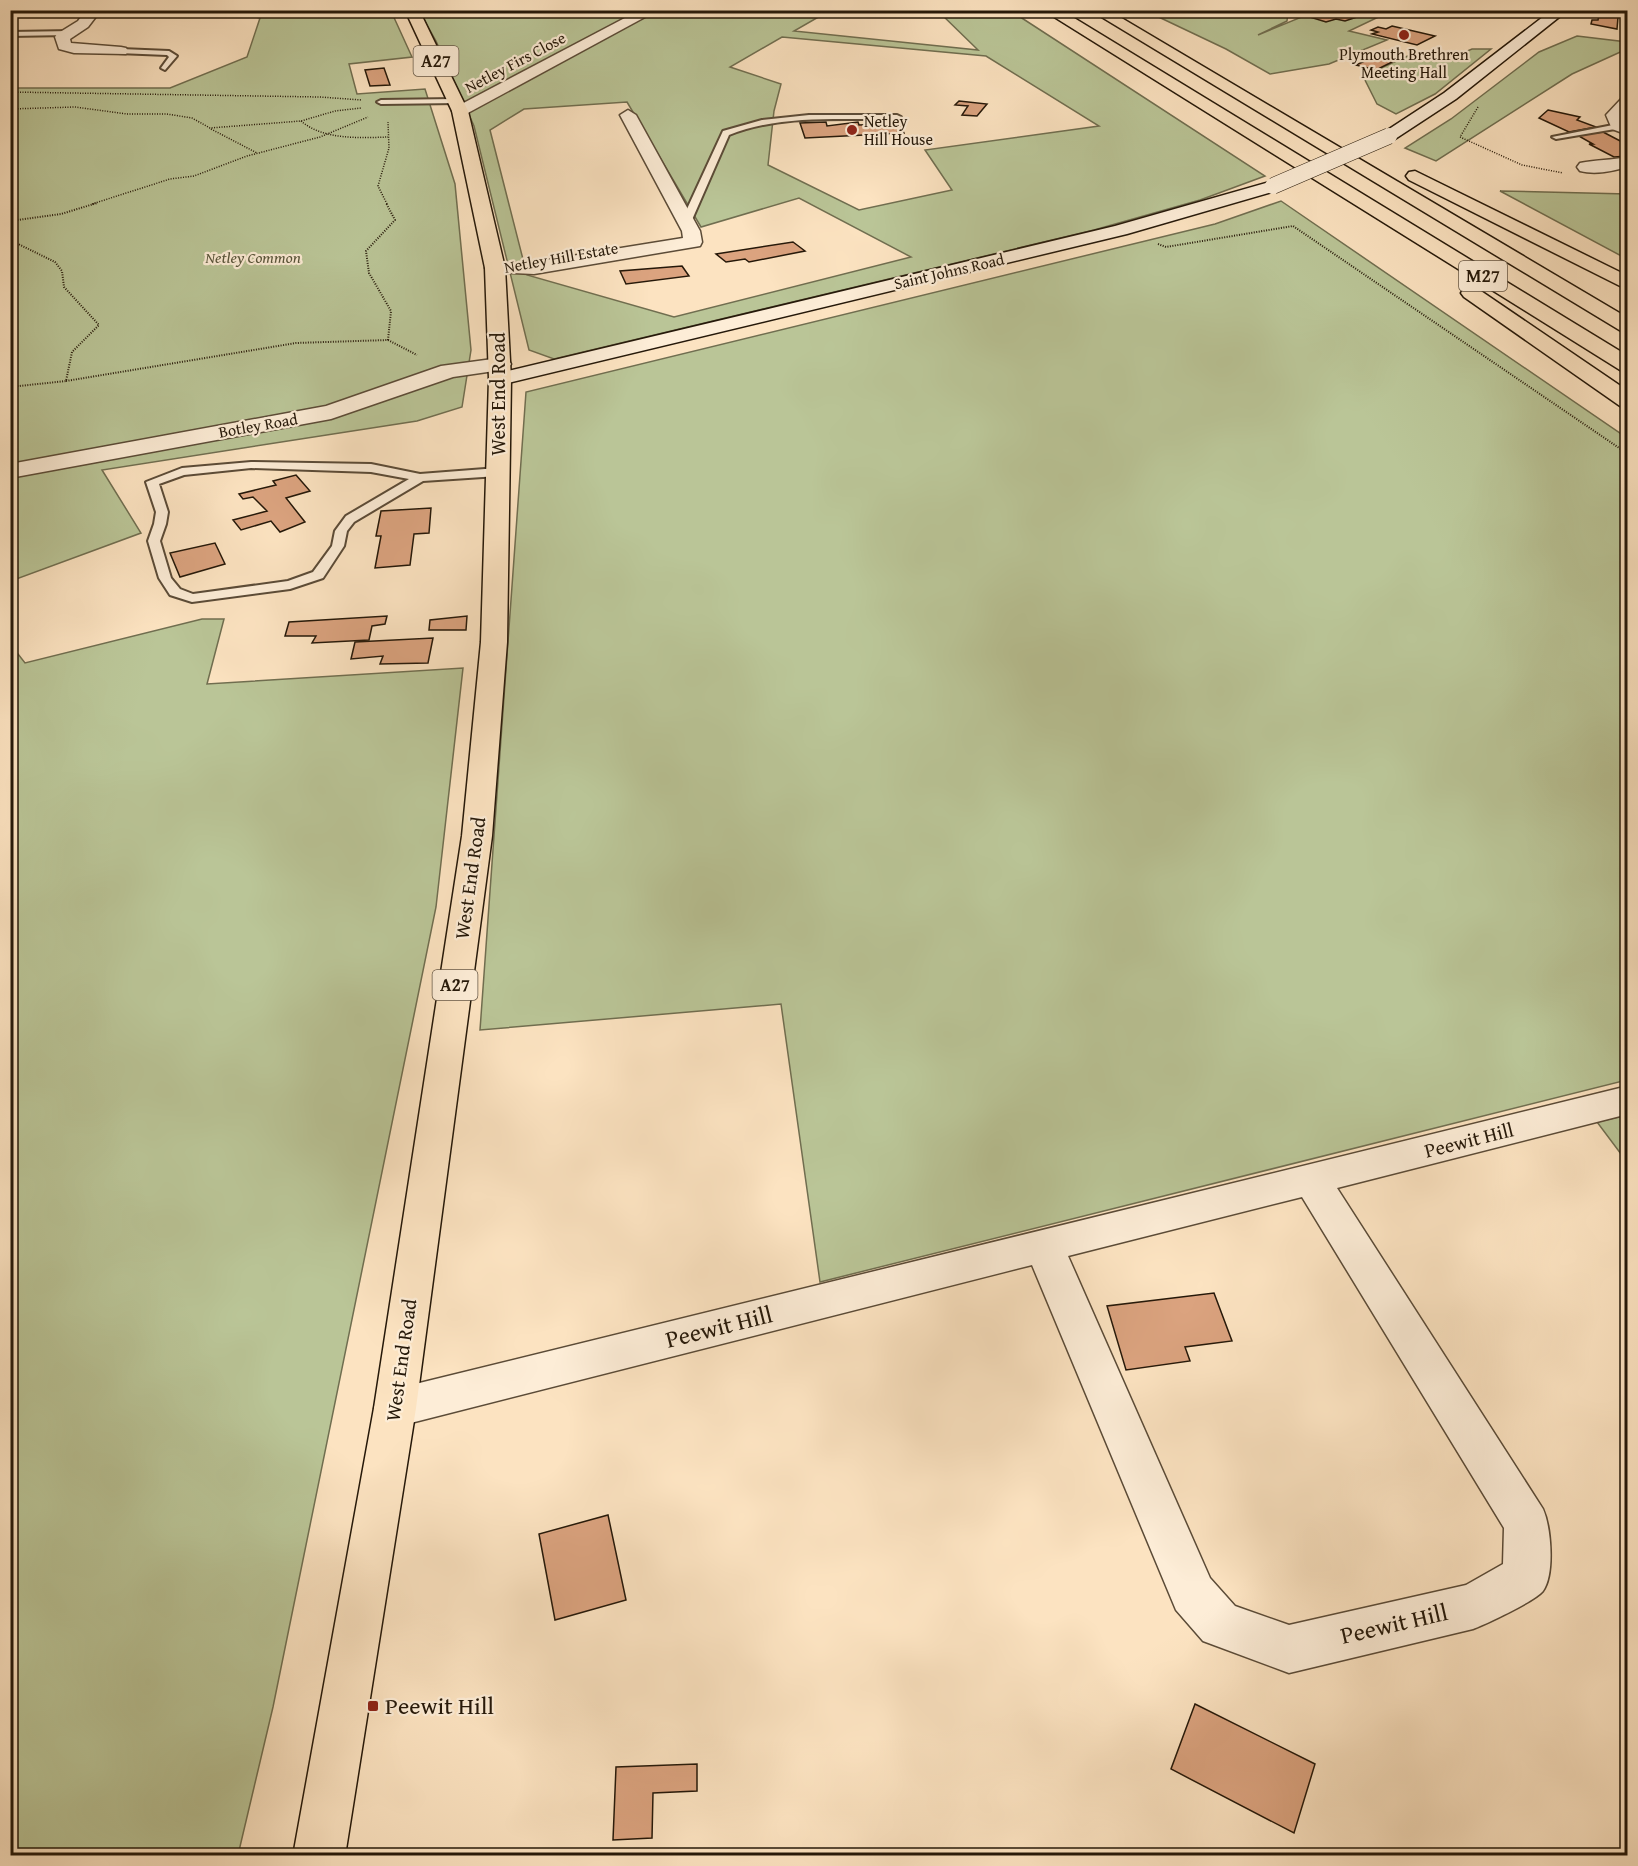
<svg xmlns="http://www.w3.org/2000/svg" width="1638" height="1866" viewBox="0 0 1638 1866" font-family="'Gentium Book Plus',serif">
	<rect width="100%" height="100%" fill="#fce3c1"/>
	<filter id="stains"><feTurbulence type="fractalNoise" baseFrequency=".00333" numOctaves="4"/><feColorMatrix values="0 0 0 0 .2 0 0 0 0 .09 0 0 0 0 .02 0 0 0 .5 -.17"/></filter>
	<radialGradient id="worn" r=".72"><stop offset=".6" stop-color="#630" stop-opacity="0"/><stop offset="1" stop-color="#630" stop-opacity=".3"/></radialGradient>
	<!-- green -->
	<g fill="#bac597" stroke="#706e50" stroke-width="1.5" fill-rule="evenodd">
		<path d="M224,11H391L412,57L349,64L357,94L425,89L455,184L471,350L462,407L417,421L102,470L141,533L11,581V88H170L247,57L260,18Z"/>
		<path d="M419,11H829L794,31L978,50L938,11H1011L1265,176L1200,200L1094,230L554,359L529,350L474,126L436,41ZM782,37L986,56L1099,126L925,150L952,190L859,210L768,165L774,111L781,84L730,67ZM627,102L701,227L799,198L911,257L674,317L527,275L490,130L524,109Z"/>
		<path d="M1146,11H1288L1287,21L1258,35L1316,11H1391L1349,31L1387,40L1329,64L1270,74L1226,49Z"/>
		<path d="M1577,36L1627,42V49L1572,74L1436,161L1405,148L1451,119L1539,52Z"/>
		<path d="M1472,49H1491L1435,94L1396,114L1377,104L1363,76L1412,54L1446,60Z"/>
		<path d="M1500,191L1627,194V259Z"/>
		<path d="M1281,201L1627,438V1080L820,1282L781,1004L480,1030L526,392L1215,224Z"/>
		<path d="M202,619H224L207,684L463,668L436,907L273,1707L238,1855H11V645L25,663Z"/>
		<path d="M1627,1115V1162L1597,1122Z"/>
	</g>
	<!-- building -->
	<g fill="#dba37f" stroke="#251809" stroke-width="1.5">
		<path d="M1317,10H1331L1357,17L1345,21L1336,19L1326,22L1313,18L1322,15L1315,13L1321,12Z"/>
		<path d="M1599,15L1618,17L1617,29L1591,24L1592,20H1598Z"/>
		<path d="M1392,26L1435,36L1417,45L1372,34L1378,32L1371,30L1378,27L1386,29Z"/>
		<path d="M1378,55L1398,59L1376,70L1356,65Z"/>
		<path d="M384,68L390,85L370,86L365,70Z"/>
		<path d="M959,101L987,104L977,116L962,115L968,106L955,105Z"/>
		<path d="M1548,110L1580,117L1577,120L1596,127L1569,132L1539,118Z"/>
		<path d="M898,120L904,133L805,138L800,123L826,122L827,126L858,122L859,125L883,124L881,121Z"/>
		<path d="M1603,132L1628,145V156L1614,157L1589,144H1593L1577,135Z"/>
		<path d="M793,242L805,251L749,262L745,259L726,262L716,254Z"/>
		<path d="M682,266L689,276L626,284L620,271Z"/>
		<path d="M296,475L310,491L286,498L305,522L280,532L271,521L241,530L233,520L267,511L253,497L243,499L239,494L276,485L273,481Z"/>
		<path d="M431,508L429,533L414,534L410,565L375,568L381,536H376L381,511Z"/>
		<path d="M215,543L225,564L180,577L170,553Z"/>
		<path d="M387,616L385,624L372,626L369,640L312,643L316,636H285L289,622Z"/>
		<path d="M467,616L466,630H429L430,620Z"/>
		<path d="M433,638L428,663L380,664L383,656L351,659L355,642Z"/>
		<path d="M1214,1293L1232,1341L1185,1347L1190,1361L1126,1370L1107,1306Z"/>
		<path d="M608,1515L626,1600L555,1620L539,1534Z"/>
		<path d="M1195,1704L1315,1764L1294,1833L1171,1769Z"/>
		<path d="M697,1764V1791L653,1793L652,1838L613,1840L616,1767Z"/>
	</g>
	<g fill="none" stroke-linecap="round" stroke-linejoin="round">
		<!-- lane casing -->
		<g stroke="#5b4b37" stroke-width="4">
			<g id="lane">
				<path d="M1538,10H1557L1562,13L1559,15Z"/>
				<path d="M72,31L69,35L10,36V32Z"/>
				<path d="M121,49L169,51L177,56L165,70L161,68L169,57L167,55L118,53Z"/>
				<path d="M455,99H458V103L381,104L377,102L381,100Z"/>
				<path d="M809,115H897L901,117L897,119C842,120 781,114 729,135L691,222L683,224L681,222L723,131L762,120Z"/>
				<path d="M1618,124H1621V128L1556,139L1552,137Z"/>
				<path d="M251,462L371,464L420,474L498,468L504,472L498,476L423,481L354,522L347,531L344,546L323,578L290,589L192,602L170,595L159,578L148,541L154,524L156,512L146,482L182,468ZM251,468L371,472L409,479L346,516L335,531L332,546L313,572L288,581L193,594L180,589L171,578L160,541L166,524L168,512L159,484L184,475Z"/>
			</g>
		</g>
		<!-- street casing -->
		<g stroke="#5b4b37" stroke-width="3">
			<g id="street">
				<path d="M86,10H101L88,27L70,39L71,43L121,47L126,48L128,51L126,54L74,53L59,49L55,37L57,34L78,21Z"/>
				<path d="M640,10H658L466,114H454L452,111L454,108Z"/>
				<path d="M1628,96V110L1622,116L1628,124V135L1612,129L1606,115L1622,98Z"/>
				<path d="M628,110L636,115L700,231L702,242L700,246L534,274L488,272L485,268L488,264L534,262L683,238L682,231L620,115Z"/>
				<path d="M1628,157V167C1612,171 1596,175 1580,171L1577,167L1580,163C1595,160 1612,160 1628,157Z"/>
				<path d="M500,358L508,359L511,364L508,369L453,377L331,419L10,478V464L326,406L441,366Z"/>
				<path d="M1628,1086V1114L1337,1188L1543,1509C1551,1527 1555,1574 1543,1591C1535,1601 1486,1624 1473,1629L1289,1673L1203,1641L1176,1610L1032,1265L395,1427L380,1422L374,1408L380,1394L395,1389ZM1302,1197L1504,1528L1503,1564L1466,1585L1289,1625L1235,1606L1210,1578L1068,1256Z"/>
			</g>
		</g>
		<!-- secondary casing -->
		<g stroke="#251809" stroke-width="3">
			<g id="secondary">
				<path d="M1552,10H1568L1456,99L1395,139H1383L1381,136L1383,133L1444,93Z"/>
				<path d="M1273,181L1279,182L1282,186L1279,190L1127,234L500,385L492,384L489,379L492,374L500,373L1115,226Z"/>
			</g>
		</g>
		<!-- primary casing -->
		<g stroke="#251809" stroke-width="3">
			<path id="primary" d="M405,10H419L468,111L505,268L511,379L507,642L492,836L416,1408L345,1856H293L374,1408L462,836L481,642L489,379L485,268L452,111Z"/>
		</g>
		<!-- highway casing -->
		<g stroke="#251809" stroke-width="3">
			<g id="highway">
				<path d="M1043,10H1061L1628,356V371L1620,370Z"/>
				<path d="M1090,10H1108L1628,318V333L1621,331Z"/>
				<path d="M1415,171L1628,276V290L1409,180L1406,176L1409,172Z"/>
				<path d="M1471,287L1478,289L1628,391V407L1620,406L1464,297L1461,293L1464,289Z"/>
			</g>
		</g>
		<!-- path-far1 -->
		<g stroke="#251809" stroke-width="1.5" stroke-dasharray="1 1.5" stroke-linecap="butt">
			<path d="M10,92L320,97L362,100"/>
			<path d="M1478,107L1460,137L1522,165L1563,173"/>
			<path d="M10,109L75,107L127,114H167L192,118L210,128L301,121L335,111L361,108"/>
			<path d="M301,121C323,140 360,138 388,137"/>
			<path d="M211,129L257,153"/>
			<path d="M92,204L170,179L194,176L247,156L320,137L368,117"/>
			<path d="M387,204L378,186L389,148L388,122"/>
		</g>
		<!-- path -->
		<g stroke="#251809" stroke-width="2" stroke-dasharray="1 1.5" stroke-linecap="butt">
			<path d="M10,221L61,214L97,203"/>
			<path d="M10,240L55,262L62,271L64,287L99,325L72,352L66,381L10,387"/>
			<path d="M1158,244L1166,247L1293,226L1628,454"/>
			<path d="M388,340L417,355"/>
			<path d="M66,381L296,343L388,340L391,311L369,273L366,251L395,220L386,203"/>
		</g>
		<!-- lane -->
		<use href="#lane" fill="#fdedd7" fill-rule="evenodd"/>
		<!-- street -->
		<use href="#street" fill="#fdedd7" fill-rule="evenodd"/>
		<!-- secondary -->
		<use href="#secondary" fill="#fdedd7" fill-rule="evenodd"/>
		<!-- primary -->
		<use href="#primary" fill="#fce3c1" fill-rule="evenodd"/>
		<!-- highway -->
		<use href="#highway" fill="#fce3c1" fill-rule="evenodd"/>
		<!-- secondary-bridge casing -->
		<g stroke="#251809" stroke-width="17" stroke-linecap="butt">
			<path id="secondary-bridge" d="M1273,186L1389,136"/>
		</g>
		<!-- secondary-bridge -->
		<use href="#secondary-bridge" stroke="#fdedd7" stroke-width="16"/>
	</g>
	<!-- markers -->
	<g fill="#8f2418" stroke="#fdedd7" stroke-width="2">
		<circle cx="1404" cy="35" r="6"/>
		<circle cx="852" cy="130" r="6"/>
		<rect x="367" y="1700" width="12" height="12" rx="3"/>
	</g>
	<g text-anchor="middle" stroke-width="4.5" stroke-linejoin="round" paint-order="stroke">
		<!-- far-poi labels -->
		<g font-size="16" fill="#251809" stroke="#fdedd7">
			<text x="1404" y="60">Plymouth Brethren<tspan x="1404" dy="18">Meeting Hall</tspan></text>
			<text x="864" y="127" text-anchor="start">Netley<tspan x="864" dy="18">Hill House</tspan></text>
		</g>
		<!-- far-street labels -->
		<g font-size="16" fill="#251809" stroke="#fdedd7">
			<text transform="translate(515 62) rotate(-28)" y="6">Netley Firs Close</text>
			<text transform="translate(561 257) rotate(-10)" y="6">Netley Hill Estate</text>
			<text transform="translate(949 271) rotate(-13)" y="6">Saint Johns Road</text>
			<text transform="translate(258 425) rotate(-10)" y="6">Botley Road</text>
		</g>
		<!-- far-park labels -->
		<g font-size="16" font-style="italic" fill="#59553b" stroke="#fdedd7">
			<text x="253" y="263">Netley Common</text>
		</g>
		<!-- shield labels -->
		<g fill="#fdedd7" stroke="#665847" stroke-width="1.5">
			<rect x="413.5" y="46" width="45" height="30" rx="4.5"/>
			<rect x="1459" y="261" width="48" height="30" rx="4.5"/>
			<rect x="432.5" y="970" width="45" height="30" rx="4.5"/>
		</g>
		<g font-size="18" font-weight="bold" fill="#251809">
			<text x="436" y="67">A27</text>
			<text x="1483" y="282">M27</text>
			<text x="455" y="991">A27</text>
		</g>
		<!-- street labels -->
		<g font-size="20" fill="#251809" stroke="#fdedd7">
			<text transform="translate(498 394) rotate(-90)" y="7">West End Road</text>
			<text transform="translate(470 878) rotate(-82)" y="7">West End Road</text>
			<text transform="translate(1469 1140) rotate(-14)" y="7">Peewit Hill</text>
			<text transform="translate(401 1360) rotate(-82)" y="7">West End Road</text>
		</g>
		<!-- near-street labels -->
		<g font-size="24" fill="#251809" stroke="#fdedd7">
			<text transform="translate(719 1327) rotate(-14)" y="8">Peewit Hill</text>
			<text transform="translate(1394 1624) rotate(-13)" y="8">Peewit Hill</text>
		</g>
		<!-- near-poi labels -->
		<g font-size="24" fill="#251809" stroke="#fdedd7" text-anchor="start">
			<text x="385" y="1714">Peewit Hill</text>
		</g>
	</g>
	<!-- margin -->
	<rect width="1638" height="1866" fill="none" stroke="#fce3c1" stroke-width="36"/>
	<rect x="12" y="12" width="1614" height="1842" fill="none" stroke="#251809" stroke-width="3"/>
	<rect x="18" y="18" width="1602" height="1830" fill="none" stroke="#251809" stroke-width="1.5"/>
	<rect width="100%" height="100%" filter="url(#stains)"/>
	<rect width="100%" height="100%" fill="url(#worn)"/>
</svg>
